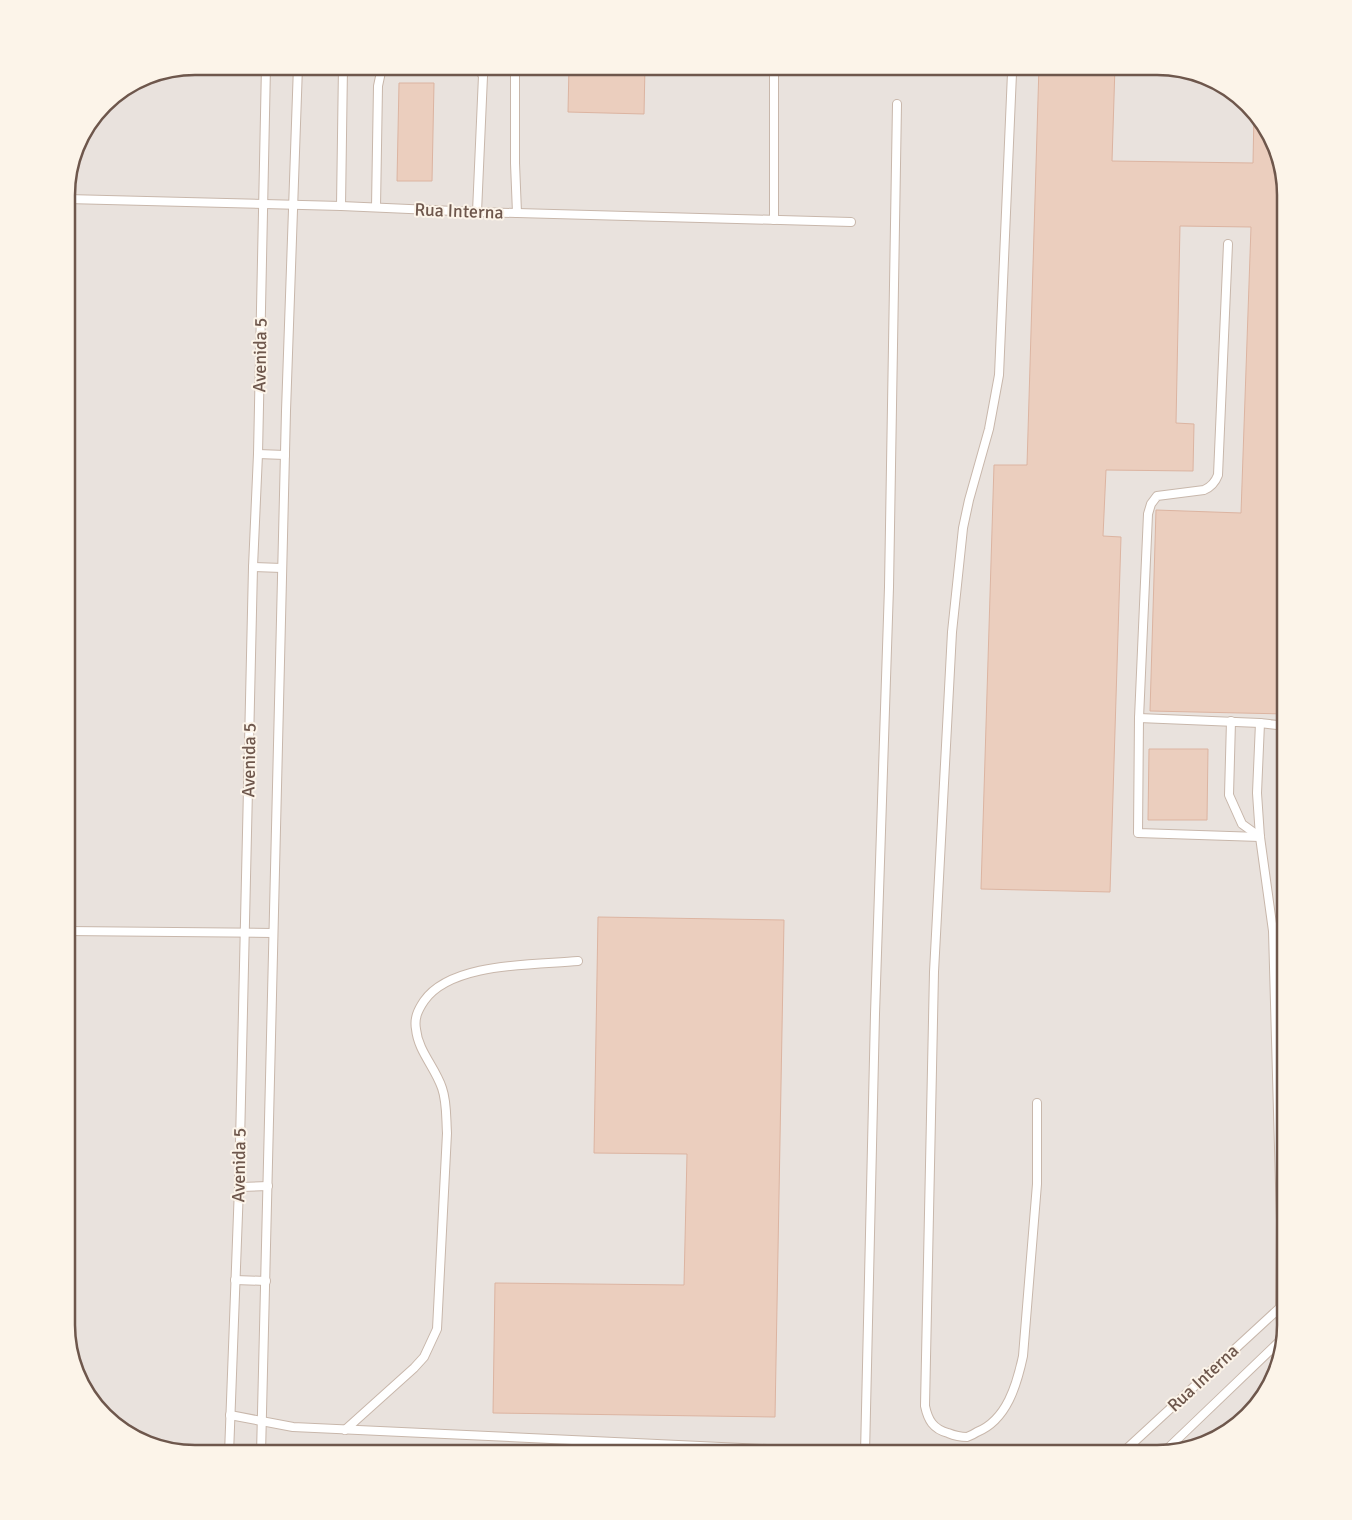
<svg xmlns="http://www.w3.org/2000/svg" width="1352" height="1520" viewBox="0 0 1352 1520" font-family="Signika,sans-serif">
	<rect width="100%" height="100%" fill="#f9efe3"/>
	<!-- industrial -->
	<path fill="#e9e2dd" d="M195,66L1165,67L1221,83L1259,117L1279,153L1286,195V1325L1272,1382L1235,1427L1199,1447L1157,1454H195L138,1440L93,1403L73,1366L66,1325L67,186L79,138L110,98L146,76Z"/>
	<!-- building -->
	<g fill="#ebcebe" stroke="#dcb4a1">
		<path d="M569,66H645L644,114L568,112Z"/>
		<path d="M1039,66H1115L1112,161L1253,163L1254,112L1259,117L1279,153L1286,195V714L1150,711L1156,510L1241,513L1251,227L1180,226L1176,423L1194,424L1193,471L1106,470L1103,536L1121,537L1110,892L981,889L994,465H1027Z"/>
		<path d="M399,83H434L432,181H397Z"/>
		<path d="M1149,749H1208L1207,820H1148Z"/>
		<path d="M598,917L784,920L775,1417L493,1413L495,1283L684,1285L687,1154L594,1153Z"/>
	</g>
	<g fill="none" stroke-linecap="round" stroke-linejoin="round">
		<!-- service casing -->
		<g stroke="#c8b7ab" stroke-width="10">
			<g id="service">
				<path d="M460,66L478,68L483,76L477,212"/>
				<path d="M515,66V163L517,213"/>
				<path d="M1012,73L999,375L989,429L969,500L963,528L952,632L934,972L925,1406C928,1420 933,1429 948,1433C953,1435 961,1437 967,1437C970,1436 974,1434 977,1432C1007,1420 1017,1384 1023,1356L1037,1184V1103"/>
				<path d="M67,199L341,206L477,212L851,222"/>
				<path d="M341,206L343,66"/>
				<path d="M376,207L378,86L381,72L386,66"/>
				<path d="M774,220V66"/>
				<path d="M1228,244L1218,475C1215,483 1211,487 1204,490L1157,496L1151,504L1148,514L1139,718L1138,833L1260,837"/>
				<path d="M258,454L285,455"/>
				<path d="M253,567L282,568"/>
				<path d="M1139,718L1260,723L1286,726"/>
				<path d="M1231,721L1229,795L1242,824L1260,837"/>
				<path d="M1260,723L1257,793L1260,837L1273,931L1281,1220L1280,1307L1282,1339"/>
				<path d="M66,931L273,933"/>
				<path d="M239,1187L268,1186"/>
				<path d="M235,1280L266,1281"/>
				<path d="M230,1415L293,1427L809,1451"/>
				<path d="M345,1430L414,1368L424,1357L437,1329L447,1133C446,1118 447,1102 442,1088C435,1067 418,1051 416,1029C414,1018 418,1010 424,1001C451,962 534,965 578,961"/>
				<path d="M1163,1453L1282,1339"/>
				<path d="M229,1454L239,1187L253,567L258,454L266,66"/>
				<path d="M261,1454L286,411L298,66"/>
				<path d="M865,1454L875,1014L889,587L897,104"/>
				<path d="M1121,1454L1286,1302"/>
			</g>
		</g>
		<!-- service -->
		<use href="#service" stroke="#fff" stroke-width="8"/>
	</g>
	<g text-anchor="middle" stroke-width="4" stroke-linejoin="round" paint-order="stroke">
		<!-- street labels -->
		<g font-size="18" fill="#6e574c" stroke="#fcf4e9">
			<text transform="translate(459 211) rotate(2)" y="6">Rua Interna</text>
			<text transform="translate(260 355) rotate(-89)" y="6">Avenida 5</text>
			<text transform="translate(249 760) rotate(-89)" y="6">Avenida 5</text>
			<text transform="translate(239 1165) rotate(-89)" y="6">Avenida 5</text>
			<text transform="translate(1203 1378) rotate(-43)" y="6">Rua Interna</text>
		</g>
	</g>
	<!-- crop -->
	<path d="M0 0H1352V1520H0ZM195 75H1157A120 120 0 0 1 1277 195V1325A120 120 0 0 1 1157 1445H195A120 120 0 0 1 75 1325V195A120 120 0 0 1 195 75Z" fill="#fcf4e9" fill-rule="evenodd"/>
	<path fill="none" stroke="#6e574c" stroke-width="2.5" d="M195 75H1157A120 120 0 0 1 1277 195V1325A120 120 0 0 1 1157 1445H195A120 120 0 0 1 75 1325V195A120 120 0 0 1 195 75Z"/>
</svg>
